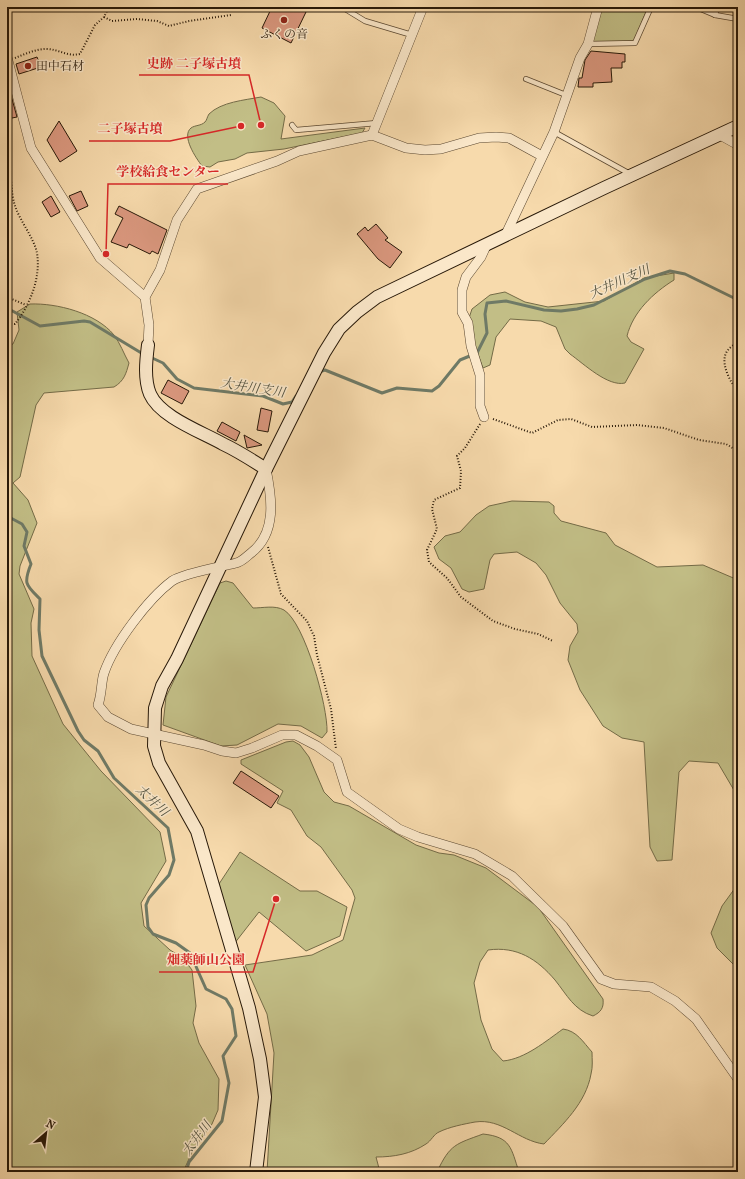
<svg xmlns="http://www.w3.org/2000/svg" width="745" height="1179" viewBox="0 0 745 1179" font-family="'IM FELL French Canon','Noto Serif JP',serif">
	<rect width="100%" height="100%" fill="#f7daac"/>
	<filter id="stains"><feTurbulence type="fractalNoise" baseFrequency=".005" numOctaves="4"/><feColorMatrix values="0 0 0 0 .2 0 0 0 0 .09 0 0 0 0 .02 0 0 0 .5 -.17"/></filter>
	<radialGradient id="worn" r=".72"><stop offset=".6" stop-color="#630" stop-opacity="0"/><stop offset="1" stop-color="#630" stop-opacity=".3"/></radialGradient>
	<!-- green -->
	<g fill="#c2be86" stroke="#746b47">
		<path d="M602,7H648L634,41L591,43Z"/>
		<path d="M261,97L274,103L285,116L281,139L365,128L362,133L284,149L247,153L235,159L218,162L210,167L202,166C196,158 181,136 191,128C195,125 201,126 205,122C207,120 207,117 209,114C221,102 245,100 261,97Z"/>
		<path d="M674,273V280C653,293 633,312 627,336L631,342L644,349L625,383C608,387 584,364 570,354L565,349L556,327L541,321L510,319L496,337L490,365L483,368L467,324L472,309L490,295L505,292L525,302L548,307L604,301L644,278Z"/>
		<path d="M30,304C57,303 96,313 114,335C120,343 124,354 129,363C126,374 124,381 114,387L44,393L36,405L20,477L13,483L28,500L37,523L20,566L19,574L34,609L31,623L32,656L63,724L101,771L160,832L166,861L141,903L144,926L170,950L183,958L192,970L196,1006L193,1023L199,1043L219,1079L218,1110L212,1124L194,1148L183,1172H7V346L13,344L19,330L17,312Z"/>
		<path d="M512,501L549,502L554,506V513L561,521L606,533L615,545L657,567L703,565L738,580V797L718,763L689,761L679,772L672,860L657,861L650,847L644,742L622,738L603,726L580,690L568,660L570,646L578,632L577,624L560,603L546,575L536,563L517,552L494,554L490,560L484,589L469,592L462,589L451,568L439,559L434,547L445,536L460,532L476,515L489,506Z"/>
		<path d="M226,581L233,583L253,608C263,608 275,605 284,610C305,623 328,707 327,732L322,738L301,726L278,724L237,745L221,746L163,725L166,697L220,583Z"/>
		<path d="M293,741L300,745L309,757L324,792L334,802L349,806L416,845L439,853L454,855L486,868L538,907L603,999C604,1008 601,1012 593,1016C574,1010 567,995 555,980C537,959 517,946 488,950L480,962L474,983L481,1020L492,1049L503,1061C525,1059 546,1041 563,1029C577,1031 583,1042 592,1052C592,1059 593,1067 591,1074C586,1103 563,1124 544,1144C519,1141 502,1118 475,1122C464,1124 449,1127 439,1132C434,1134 431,1141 426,1144C411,1154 394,1157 376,1157L380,1172H267L274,1053L267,1014L245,965L312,955L343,940L355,898L352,890L321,847L307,836L291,810L277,803L283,791L241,764V760L286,742Z"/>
		<path d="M240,852L300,891H317L347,907L340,936L306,951L259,912L234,944L217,887Z"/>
		<path d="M738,884V969L717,948L711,933L722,906Z"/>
		<path d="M483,1134C511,1137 511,1148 519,1172H437C450,1144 456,1144 483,1134Z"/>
	</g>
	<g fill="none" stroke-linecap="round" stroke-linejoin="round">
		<!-- stream -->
		<g stroke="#6f7a66" stroke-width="3">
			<path d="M7,308L40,326L84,321L90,322L143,354"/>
			<path d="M150,357L163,363L177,379L194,388L263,396L283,404L292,402L296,396"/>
			<path d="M319,372L325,370L382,393L397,388L432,391L439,386L460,360L477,353L487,333L485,314L487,303L506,301L544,310L561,311L577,309L594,305L645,279L670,271L685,274L738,300"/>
			<path d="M7,516L22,524L27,532L24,546L31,564C23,584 26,585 40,599L39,630L42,656L78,731L84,740L98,751L114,778L168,828L174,860L169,875L149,898L146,905L148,927L153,934L176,943L190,953L206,989L226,999L232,1009L236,1036L223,1056L229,1083L222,1121L189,1162L186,1172"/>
		</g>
	</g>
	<!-- building -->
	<g fill="#db987f" stroke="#271808">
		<path d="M272,7H296L306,12L291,43L262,28Z"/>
		<path d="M591,51L625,54V62H622V68H611L612,82L593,83V87H578L579,78H582L585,60Z"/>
		<path d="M37,57L41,67L19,74L16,64Z"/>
		<path d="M7,81L17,117L7,119Z"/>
		<path d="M59,121L77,151L60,162L47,140Z"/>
		<path d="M81,191L88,206L77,211L69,196Z"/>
		<path d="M51,196L60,212L51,217L42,202Z"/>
		<path d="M119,206L167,230L158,254L152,251L150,254L129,244L127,248L111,242L123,218L115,214Z"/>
		<path d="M376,224L388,238L385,240L402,252L390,268L378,259L357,234L365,227L368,231Z"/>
		<path d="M168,380L189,391L182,404L161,393Z"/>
		<path d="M261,408L272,411L268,432L257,430Z"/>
		<path d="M222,422L240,432L236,441L217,431Z"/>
		<path d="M244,435L262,445L247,448Z"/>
		<path d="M241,771L279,796L271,808L233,783Z"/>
	</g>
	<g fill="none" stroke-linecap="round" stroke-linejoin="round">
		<!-- lane casing -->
		<g stroke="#5b4831" stroke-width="6">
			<g id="lane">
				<path d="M342,7L365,21L412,35"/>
				<path d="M696,7L715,15L738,19"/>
				<path d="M715,15L717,7"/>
				<path d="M588,44L635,43L651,7"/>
				<path d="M526,79L566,95"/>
				<path d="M292,125L296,130L377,123"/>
				<path d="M554,132L630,174"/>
			</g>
		</g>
		<!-- street casing -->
		<g stroke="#5b4831" stroke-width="10">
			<g id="street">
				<path d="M7,57L31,148L100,258L145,297L149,325L148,345"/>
				<path d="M372,135L423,7"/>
				<path d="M720,135L738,145"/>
				<path d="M506,234L554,132L580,58L588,44L598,7"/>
				<path d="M145,297L160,270L177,220L197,189L277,161L299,151L372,135L406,148L425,150L441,149L479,138L496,137L509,138L542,156"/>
				<path d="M484,417L480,406V375L471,346L468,323L462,312V290L466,277L481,257L487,244"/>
				<path d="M266,469C272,498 277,533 251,553C247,556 242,562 236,563C221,567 184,573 172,581C148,599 114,644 104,673C101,682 102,694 98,705L108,717L131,729L204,745L222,751L236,753L252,748L282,735H296L317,746L337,760L347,792L399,829L418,837L475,854L512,876L563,926L601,979L614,984L651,987L675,1001L696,1019L738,1079"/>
			</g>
		</g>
		<!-- secondary casing -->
		<g stroke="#271808" stroke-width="14">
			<g id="secondary">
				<path d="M148,345C146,361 144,379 150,394C160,417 202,432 223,444C238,451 252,460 266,469"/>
				<path d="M256,1172L265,1097L260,1059L249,1008L197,831L159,763L154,746L155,708L162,686L177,659L266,469L324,353L339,329L357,312L377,297L604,188L738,126"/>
			</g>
		</g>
		<!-- path -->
		<g stroke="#271808" stroke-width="2" stroke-dasharray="1 2" stroke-linecap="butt">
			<path d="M104,17L112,21L137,19L157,21L169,26L189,21L231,15"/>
			<path d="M15,58C25,54 36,49 46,49C59,49 67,57 80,54L95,25L104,17L109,7"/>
			<path d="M7,152C12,170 10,191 15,206C20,221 34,238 37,253C41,278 30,305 15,324L7,323"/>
			<path d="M738,275V280"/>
			<path d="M7,297L26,305"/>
			<path d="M738,342C733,345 726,350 725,356C722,366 731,384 738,391"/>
			<path d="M493,419L532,433L558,420L571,419L592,427L637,425L664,428L699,440L726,444L738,451"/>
			<path d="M480,424L465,448L457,456L461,471L460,488L434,500L432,509L437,529L427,550L429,562L447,578L461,597L493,621L515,629L538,634L553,641"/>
			<path d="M268,547L281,594L307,621L314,636L317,655L331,709L336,749"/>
		</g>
		<!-- lane -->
		<use href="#lane" stroke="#fae7c9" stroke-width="4.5"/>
		<!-- street -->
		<use href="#street" stroke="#fae7c9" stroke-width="9"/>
		<!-- secondary -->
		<use href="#secondary" stroke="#fae7c9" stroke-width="12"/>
	</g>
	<!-- markers -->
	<g fill="#8f2418" stroke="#fae7c9" stroke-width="1.5">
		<circle cx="284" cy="20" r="4"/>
		<circle cx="28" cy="66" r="4"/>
	</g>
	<g text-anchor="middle" stroke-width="3" stroke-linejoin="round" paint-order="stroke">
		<!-- poi labels -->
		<g font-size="12" fill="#271808" stroke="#fae7c9">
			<text x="284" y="38">ふくの音</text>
			<text x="36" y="70" text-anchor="start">田中石材</text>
		</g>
		<!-- water labels -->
		<g font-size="13" font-style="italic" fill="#51513f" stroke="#fae7c9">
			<text transform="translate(619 281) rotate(-24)" y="5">大井川支川</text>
			<text transform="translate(253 387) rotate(9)" y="5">大井川支川</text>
			<text transform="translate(153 800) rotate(43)" y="5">太井川</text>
			<text transform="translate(196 1138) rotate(-53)" y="5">太井川</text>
		</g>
	</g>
	<!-- callouts -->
	<path fill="none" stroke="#d62828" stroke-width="1.5" d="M261 125L249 75H139M241 126L170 141H89M106 254L108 184H228M276 899L253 972H159"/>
	<g fill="#d62828" stroke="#fae7c9" stroke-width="1.5">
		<circle cx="261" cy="125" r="4"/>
		<circle cx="241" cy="126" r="4"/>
		<circle cx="106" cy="254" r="4"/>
		<circle cx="276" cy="899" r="4"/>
	</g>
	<g font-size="13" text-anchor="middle" font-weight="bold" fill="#d62828" stroke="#fae7c9" stroke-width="3" stroke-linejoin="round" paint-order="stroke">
		<text x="194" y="68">史跡 二子塚古墳</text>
		<text x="130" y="133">二子塚古墳</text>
		<text x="168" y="176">学校給食センター</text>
		<text x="206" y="964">畑薬師山公園</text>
	</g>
	<!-- margin -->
	<rect width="745" height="1179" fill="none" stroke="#f7daac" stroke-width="24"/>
	<rect x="8" y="8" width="729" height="1163" fill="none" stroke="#271808" stroke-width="2"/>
	<rect x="12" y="12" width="721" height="1155" fill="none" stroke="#271808"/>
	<!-- north arrow -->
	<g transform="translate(46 1133) rotate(28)" stroke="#fae7c9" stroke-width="3" paint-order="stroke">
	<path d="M0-3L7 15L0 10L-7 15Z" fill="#271808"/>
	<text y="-6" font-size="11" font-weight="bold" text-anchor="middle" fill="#271808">N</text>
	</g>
	<rect width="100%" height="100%" filter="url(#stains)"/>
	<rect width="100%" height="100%" fill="url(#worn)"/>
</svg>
